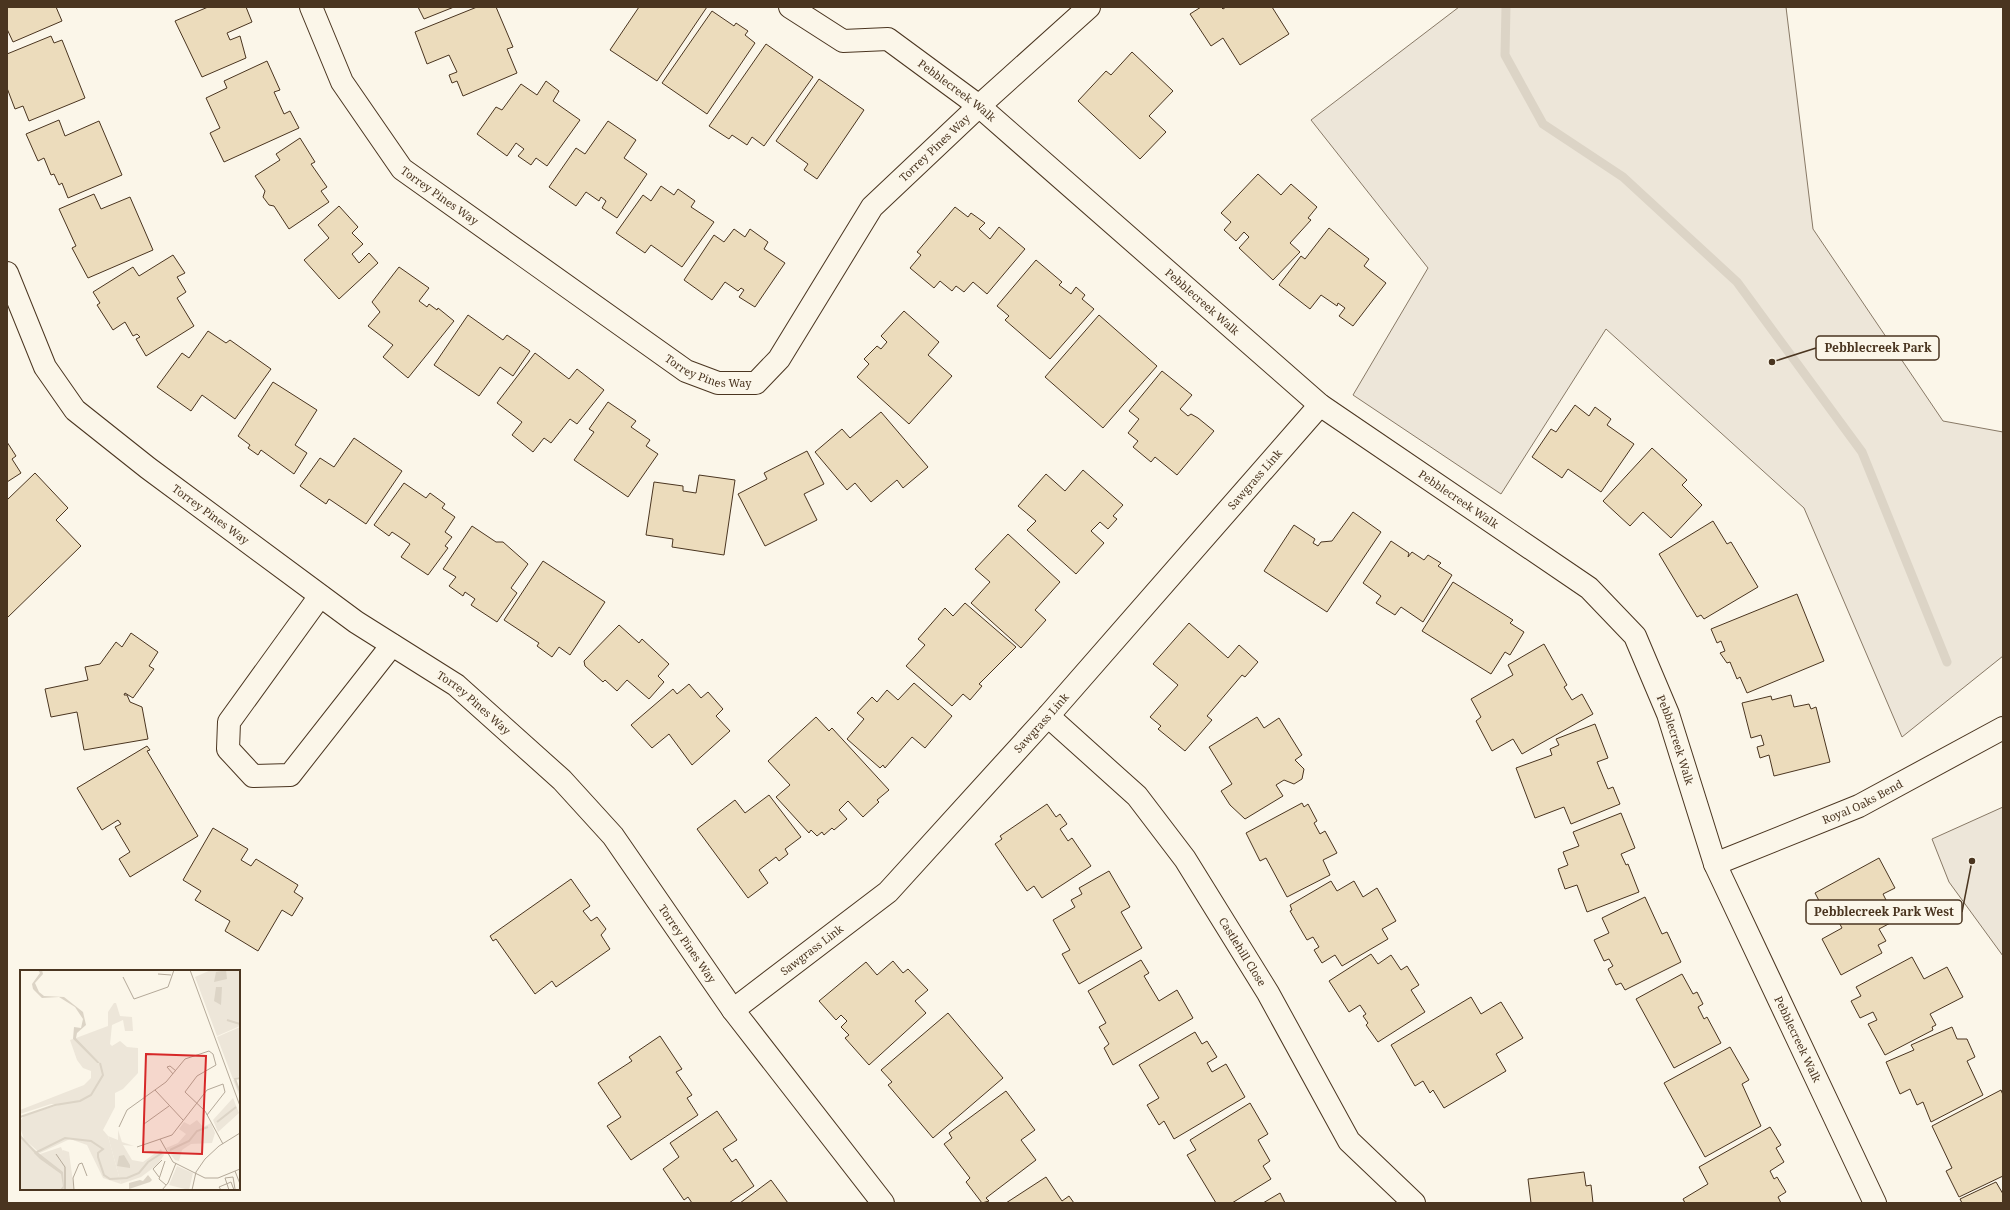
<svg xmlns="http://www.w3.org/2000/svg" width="2010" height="1210" viewBox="0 0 2010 1210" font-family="'Noto Serif',serif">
	<rect width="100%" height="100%" fill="#fbf6e9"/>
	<!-- park -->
	<g fill="#ede6d9" stroke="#887966">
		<path d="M1459,7H1786L1813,229L1943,421L2003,432V656L1902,737L1804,508L1606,329L1501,494L1353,395L1428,268L1311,120Z"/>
		<path d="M2003,807V956L1949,882L1932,839Z"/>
	</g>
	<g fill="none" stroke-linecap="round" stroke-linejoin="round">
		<!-- stream -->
		<path stroke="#dcd4c6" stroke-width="9" d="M1506,7L1505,55L1543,124L1623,177L1737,282L1862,452L1947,662"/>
	</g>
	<!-- building -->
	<g fill="#ecdcbc" stroke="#4a3520">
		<path d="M7,7H56L62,21L13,42L7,29Z"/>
		<path d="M208,7H246L252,22L227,33L230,40L240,36L246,58L202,77L175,21Z"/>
		<path d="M418,7H454L424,19Z"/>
		<path d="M477,7H496L513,47L507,49L517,73L463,96L457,81L452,83L449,75L457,72L449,55L427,64L415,32Z"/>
		<path d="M639,7H707L657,81L610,50Z"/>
		<path d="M1201,7H1221L1223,9L1226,7H1272L1289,34L1240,65L1223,38L1211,46L1190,14Z"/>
		<path d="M712,11L734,26L736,23L748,31L745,35L755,43L707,114L662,83Z"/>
		<path d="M51,36L54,43L62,40L85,98L29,121L23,106L15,109L7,88V54Z"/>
		<path d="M766,44L813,77L764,146L752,137L747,145L732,135L729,139L709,126Z"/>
		<path d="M1132,52L1173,91L1149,116L1166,132L1140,159L1078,101L1106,71L1111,75Z"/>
		<path d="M267,61L280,90L274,92L284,114L290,111L299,128L224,162L210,133L220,128L206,98L227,88L224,81Z"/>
		<path d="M819,79L864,110L817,179L804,170L808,164L776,141Z"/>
		<path d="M546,81L559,91L553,101L580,120L547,166L536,158L531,165L518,156L524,149L516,143L507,156L477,134L496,107L502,110L521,84L537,95Z"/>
		<path d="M59,120L65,136L99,121L122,175L68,198L62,183L59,185L54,174L51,175L44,158L38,161L26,134Z"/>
		<path d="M608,121L636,140L624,158L647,174L617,218L602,208L606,201L601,197L599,201L586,192L576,206L549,187L576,148L585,154Z"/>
		<path d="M300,138L315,162L311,164L327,187L321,191L329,202L289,229L274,206L269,205L263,197L265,191L255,176L280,160L276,154Z"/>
		<path d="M1258,174L1281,195L1291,184L1317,207L1308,218L1311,220L1290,243L1300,252L1273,280L1239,248L1249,237L1244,232L1236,241L1224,230L1231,222L1221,213Z"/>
		<path d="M661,186L674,195L678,189L695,201L691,207L714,222L682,267L651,245L645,253L616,233L643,195L651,201Z"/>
		<path d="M94,194L101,209L130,197L153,250L88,278L72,248L76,246L59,209Z"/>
		<path d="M339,206L358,227L352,233L363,244L352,254L359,263L369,253L378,263L339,299L304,260L329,238L318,225Z"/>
		<path d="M955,207L968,217L971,213L985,223L979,229L990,239L999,227L1025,249L987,294L973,282L964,292L956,286L952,291L940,281L934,288L910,268L921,255L917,252Z"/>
		<path d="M1329,228L1369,259L1364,266L1386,283L1353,326L1339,316L1345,308L1338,303L1337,306L1321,295L1310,309L1279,285L1301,256L1305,259Z"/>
		<path d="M734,229L745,237L750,229L768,242L764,249L785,263L755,307L739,297L744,290L741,288L738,291L725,282L712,300L684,280L714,235L724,242Z"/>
		<path d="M173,255L185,273L177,277L186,292L177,298L194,326L146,356L136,339L140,337L137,334L133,336L125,322L113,330L97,305L100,303L93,292L133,267L139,276Z"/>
		<path d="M1036,260L1062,282L1059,285L1071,294L1076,287L1085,295L1082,299L1094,309L1050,359L1005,320L1009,316L997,306Z"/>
		<path d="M399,267L429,288L419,301L427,307L429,304L437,310L438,308L454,321L408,378L383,357L393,345L368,326L380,312L372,302Z"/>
		<path d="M904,311L939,342L928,355L952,376L909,424L857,377L869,364L864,359L877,346L881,349L887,342L881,336Z"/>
		<path d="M468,315L503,340L507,335L530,351L513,376L500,367L479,396L434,365Z"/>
		<path d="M1099,315L1157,366L1103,428L1045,377Z"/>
		<path d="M208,331L226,343L230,340L271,369L235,419L202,395L191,411L157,387L182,353L189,358Z"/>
		<path d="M535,353L569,379L577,369L604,390L577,424L570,419L551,443L544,438L533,452L512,435L522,422L497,403Z"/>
		<path d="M1162,371L1192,395L1180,409L1188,416L1191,414L1198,418L1214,431L1177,475L1155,457L1151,462L1133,447L1138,441L1128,433L1139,419L1129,411Z"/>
		<path d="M273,382L317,410L295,445L307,453L294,474L261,450L258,455L248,448L250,445L238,436Z"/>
		<path d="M608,402L636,421L631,427L650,440L646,446L658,454L628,497L574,460L594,432L589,429Z"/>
		<path d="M1575,405L1589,416L1595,407L1611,419L1607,425L1634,444L1601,492L1568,469L1562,478L1532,457L1551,429L1556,432Z"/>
		<path d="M881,412L928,467L903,488L897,480L871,502L855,483L847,490L815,452L842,429L850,438Z"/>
		<path d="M354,438L402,471L366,524L329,499L326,504L300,486L320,458L334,467Z"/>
		<path d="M7,442L16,456L12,459L21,473L7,482Z"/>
		<path d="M1652,448L1687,480L1682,485L1702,505L1671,538L1643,512L1630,526L1603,501Z"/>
		<path d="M807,451L824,484L804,494L817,520L765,546L738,494L767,479L764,473Z"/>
		<path d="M1083,470L1123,505L1113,516L1117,519L1108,529L1100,522L1091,531L1104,543L1076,574L1027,530L1036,521L1018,506L1046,474L1065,491Z"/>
		<path d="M35,473L68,508L56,520L81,546L7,618V500Z"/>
		<path d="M699,475L735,480L724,555L672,547L673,539L646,535L654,482L683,486V491L696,493Z"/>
		<path d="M404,483L426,498L430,493L445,504L442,508L455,517L445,532L452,537L445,546L448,548L428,575L401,557L410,544L392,532L389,536L374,525Z"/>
		<path d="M1353,512L1381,532L1327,612L1264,571L1294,525L1315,539L1313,543L1318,546L1321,542L1332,541Z"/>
		<path d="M1713,521L1727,544L1731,542L1758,587L1704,619L1701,615L1697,617L1659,554Z"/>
		<path d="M472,526L496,542H503L528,564L511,588L517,593L497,622L471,605L475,599L465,592L463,596L449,586L456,577L443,569Z"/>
		<path d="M1008,534L1060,582L1035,610L1046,620L1021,648L971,603L990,582L975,569Z"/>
		<path d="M1391,541L1409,553L1408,557L1412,552L1424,560L1428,555L1441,563L1438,566L1452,575L1423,622L1401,607L1395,615L1376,603L1381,596L1363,583Z"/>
		<path d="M543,561L605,602L570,655L559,647L552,657L537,646L539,643L504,620Z"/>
		<path d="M1453,582L1513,620L1510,623L1524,632L1510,655L1505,652L1491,674L1422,631Z"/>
		<path d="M1797,594L1824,661L1747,693L1740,677L1737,679L1730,662L1727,663L1720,653L1725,651L1721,641L1717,643L1711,629Z"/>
		<path d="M965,603L1016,647L979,684L982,686L970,700L963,694L952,706L906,666L925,645L918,639L945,608L953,616Z"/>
		<path d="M1189,623L1228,658L1239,645L1258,662L1245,677L1242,675L1207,716L1212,720L1185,751L1158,729L1161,726L1150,717L1178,685L1153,664Z"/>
		<path d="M619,625L639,643L642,639L669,664L658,676L664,682L649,699L627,680L617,691L605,680L603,682L585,666L584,661Z"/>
		<path d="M131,633L158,652L149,666L154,669L133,698L125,693L124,695H127L130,702L142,707L148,739L84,750L77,712L51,717L45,689L88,680L85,667L100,664L116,642L122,647Z"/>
		<path d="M1544,644L1567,685L1564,687L1572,700L1582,694L1593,714L1522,754L1513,739L1492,751L1476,721L1481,717L1471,699L1513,675L1508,665Z"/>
		<path d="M914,683L952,716L925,748L912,737L885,768L883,765L880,768L847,739L864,719L857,713L872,697L877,702L887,690L898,700Z"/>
		<path d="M689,684L701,698L708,692L723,709L716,716L730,731L692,765L669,734L652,748L631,725L673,689L677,694Z"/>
		<path d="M1791,695L1794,707L1809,704L1811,709L1816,707L1830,762L1774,776L1769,755L1760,758L1757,747L1764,745L1761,735L1751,738L1742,703L1771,696L1772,700Z"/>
		<path d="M816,717L829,731L832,728L889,790L877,800L879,802L863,817L848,801L839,810L847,819L834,830L832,828L824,835L822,832L817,836L811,830L809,833L776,797L790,785L768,761Z"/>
		<path d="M1257,717L1264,728L1279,718L1302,755L1295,760L1304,769L1302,779L1294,784L1284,780L1276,785L1283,796L1245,819L1230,805L1221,791L1232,784L1209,747Z"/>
		<path d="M1595,724L1608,758L1597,762L1608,789L1613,787L1620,804L1571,824L1564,807L1535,818L1516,768L1552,755L1550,749L1559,745L1556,739Z"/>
		<path d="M147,746L150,750L147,751L198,836L130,877L119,859L130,852L115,827L121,824L118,820L102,830L77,788Z"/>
		<path d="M769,795L801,837L785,849L788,854L779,861L776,857L759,870L768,883L748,898L697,829L735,800L745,813Z"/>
		<path d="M1302,803L1304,807L1308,804L1317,821L1314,823L1320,834L1325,831L1337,853L1323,860L1330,875L1287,897L1266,858L1260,861L1246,833Z"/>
		<path d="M1047,804L1056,817L1060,814L1067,824L1060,829L1068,841L1072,838L1091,866L1042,898L1034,886L1027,891L995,844L1002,839L1000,836Z"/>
		<path d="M1621,813L1635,848L1621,854L1626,865L1628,864L1639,892L1587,912L1577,885L1565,889L1558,869L1568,865L1563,852L1579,846L1573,832Z"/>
		<path d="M213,828L248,849L241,860L251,866L256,859L298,885L294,892L303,898L292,916L282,910L258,951L225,931L230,921L195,900L201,891L183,880Z"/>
		<path d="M1879,858L1895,888L1883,894L1896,920L1879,929L1886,941L1878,945L1882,953L1841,975L1822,939L1842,928L1833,911L1826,914L1815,893Z"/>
		<path d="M1109,871L1130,907L1121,912L1142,948L1079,984L1062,954L1070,950L1053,920L1075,907L1071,900L1082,894L1079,888Z"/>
		<path d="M571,879L590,906L583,911L591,921L597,917L606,929L601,935L610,949L556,987L552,981L535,994L496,939L493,941L490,936Z"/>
		<path d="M1331,881L1337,891L1354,881L1363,897L1377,888L1396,921L1382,929L1388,939L1342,966L1335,955L1322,963L1314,950L1319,947L1313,937L1307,940L1290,911L1292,910L1290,905Z"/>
		<path d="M1645,897L1662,934L1667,932L1681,962L1625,990L1621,983L1616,985L1608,969L1613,966L1609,959L1604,961L1594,940L1609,933L1602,918Z"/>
		<path d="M1371,954L1378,964L1391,955L1401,970L1407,966L1419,985L1411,990L1425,1012L1378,1042L1366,1025L1368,1023L1363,1016L1366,1014L1360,1005L1349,1012L1329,981Z"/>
		<path d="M1912,957L1924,979L1947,967L1963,997L1930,1014L1936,1025L1932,1027L1933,1030L1885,1055L1868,1024L1877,1020L1873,1012L1860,1018L1851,1001L1861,996L1856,987Z"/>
		<path d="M1141,960L1149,973L1144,976L1159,1001L1177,990L1193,1018L1113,1065L1104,1048L1109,1044L1099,1027L1106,1023L1088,991Z"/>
		<path d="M893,961L903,973L908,969L928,990L915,1001L926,1013L869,1065L845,1038L849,1035L841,1027L847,1021L841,1015L836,1020L819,1001L866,962L877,975Z"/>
		<path d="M1682,974L1693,994L1697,992L1703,1004L1698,1007L1704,1019L1707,1017L1721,1043L1674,1068L1636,999Z"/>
		<path d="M1471,997L1481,1014L1501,1002L1523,1038L1496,1054L1506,1071L1444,1108L1433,1090L1430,1093L1423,1081L1415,1086L1391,1045Z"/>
		<path d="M948,1013L1003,1078L933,1138L888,1085L892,1082L881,1070Z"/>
		<path d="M1952,1027L1957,1039H1967L1975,1057L1967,1061L1983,1095L1931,1122L1923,1102L1917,1105L1910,1089L1900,1094L1886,1062L1914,1050L1911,1045Z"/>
		<path d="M1195,1032L1202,1044L1207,1041L1217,1057L1207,1063L1212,1072L1226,1064L1245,1097L1174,1139L1164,1121L1159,1125L1147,1105L1159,1098L1139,1065Z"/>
		<path d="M660,1036L682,1069L676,1072L692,1095L687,1098L698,1115L631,1160L607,1126L621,1117L598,1083L632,1061L629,1057Z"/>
		<path d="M1730,1047L1749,1080L1742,1084L1761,1126L1705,1157L1664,1083Z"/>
		<path d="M2001,1090L2003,1095V1176L1959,1197L1946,1171L1952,1168L1932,1126Z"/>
		<path d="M1006,1091L1035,1130L1021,1140L1036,1160L986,1198L989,1201L982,1203L966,1182L970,1178L944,1144L952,1138L949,1133Z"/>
		<path d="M1250,1103L1268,1134L1258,1140L1270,1161L1263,1166L1271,1179L1232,1203H1216L1187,1155L1196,1150L1190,1140Z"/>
		<path d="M717,1111L737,1140L723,1149L732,1162L736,1159L754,1186L729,1203H692L688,1197L684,1200L663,1169L679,1157L670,1143Z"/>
		<path d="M1770,1127L1781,1145L1776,1148L1784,1162L1770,1171L1774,1179L1777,1177L1786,1192L1778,1197L1781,1203H1685L1683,1199L1708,1184L1699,1167Z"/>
		<path d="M1584,1172L1586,1186L1591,1185L1593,1203H1531L1528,1179Z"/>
		<path d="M1046,1177L1062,1201L1069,1196L1074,1203H1006Z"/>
		<path d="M771,1180L788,1203H740Z"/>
		<path d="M1996,1182L2003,1194V1203H1962L1960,1199Z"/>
		<path d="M1280,1193L1285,1203H1263Z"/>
	</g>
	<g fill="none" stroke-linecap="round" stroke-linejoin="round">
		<!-- minor casing -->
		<g stroke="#4a3520" stroke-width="24">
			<g id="minor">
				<path id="s1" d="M311,7L342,82L402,169L686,371L718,383H756L779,359L872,207L979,106L1089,7"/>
				<path id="s2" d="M790,7L843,41L888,39L979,106L1320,405L1589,588L1635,636L1668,714L1715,864L1875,1203"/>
				<path id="s3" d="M7,273L45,367L75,410L148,468L356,622L456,685L562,780L613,836L733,1010L883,1203"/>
				<path d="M320,596L229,722L228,749L253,776L290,775L392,645"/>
				<path id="s4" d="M1048,716L1137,796L1185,859L1268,993L1349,1141L1414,1203"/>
				<path id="s5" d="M1715,864L1859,806L2003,728"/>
				<path id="s6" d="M733,1010L888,892L1048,716L1320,405"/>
			</g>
		</g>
		<!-- minor -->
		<use href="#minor" stroke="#fbf6e9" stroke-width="22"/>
	</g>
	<g text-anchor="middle" stroke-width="3" stroke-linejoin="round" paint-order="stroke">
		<!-- street labels -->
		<g font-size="11" fill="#4a3520" stroke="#fbf6e9">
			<text dy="4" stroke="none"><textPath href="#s2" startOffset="194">Pebblecreek Walk</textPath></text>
			<text dy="4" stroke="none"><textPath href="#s1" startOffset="905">Torrey Pines Way</textPath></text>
			<text dy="4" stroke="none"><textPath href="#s1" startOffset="233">Torrey Pines Way</textPath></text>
			<text dy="4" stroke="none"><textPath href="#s2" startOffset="518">Pebblecreek Walk</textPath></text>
			<text dy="4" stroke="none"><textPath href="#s1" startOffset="557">Torrey Pines Way</textPath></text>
			<text dy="4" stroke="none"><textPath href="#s6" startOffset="747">Sawgrass Link</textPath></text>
			<text dy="4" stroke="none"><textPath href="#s2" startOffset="842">Pebblecreek Walk</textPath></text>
			<text dy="4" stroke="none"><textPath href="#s3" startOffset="325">Torrey Pines Way</textPath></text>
			<text dy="4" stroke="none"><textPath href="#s3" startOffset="649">Torrey Pines Way</textPath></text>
			<text dy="4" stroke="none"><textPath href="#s6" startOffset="423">Sawgrass Link</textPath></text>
			<text dy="4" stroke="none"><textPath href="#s2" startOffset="1178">Pebblecreek Walk</textPath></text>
			<text dy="4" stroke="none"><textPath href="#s5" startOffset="160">Royal Oaks Bend</textPath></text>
			<text dy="4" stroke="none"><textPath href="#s3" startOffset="973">Torrey Pines Way</textPath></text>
			<text dy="4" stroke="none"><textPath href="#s6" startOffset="99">Sawgrass Link</textPath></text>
			<text dy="4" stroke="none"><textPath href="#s4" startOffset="308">Castlehill Close</textPath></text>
			<text dy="4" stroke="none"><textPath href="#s2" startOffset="1502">Pebblecreek Walk</textPath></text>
		</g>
	</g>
	<!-- overview -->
	<g transform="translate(20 970)">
		<rect width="220" height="220" fill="#fbf6e9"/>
		<path d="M220,57V106L216,108L220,127L213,110L216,108L213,109L197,67ZM0,161L3,170L20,184L41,177L51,200L52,220H0Z" fill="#ede6d9"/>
		<path d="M94,33H96L100,46L112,47L113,61H105L103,50L92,55L90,74L92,76L100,71L107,77L118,78V103L103,119L95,123V137L83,160L88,166L101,214L83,208L67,175L50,169L20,183L4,169L1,160L0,151L5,145L42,134H31L0,144V140L64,115L71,108V101L63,98L57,90L50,70L53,69L77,93H80L56,68L88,56V42ZM0,170L20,188L16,190L0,183ZM43,180L49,182L54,220H50L45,193L40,184ZM0,188L9,189L12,190L0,198Z" fill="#ede6d9"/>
		<path d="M191,0H220V56L197,66L175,7ZM213,128L219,143L198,162L193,150ZM177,150L183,157L191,153L195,163L192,173L171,174L162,180L159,191L155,190L146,178L158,173L166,164L159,159L164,152L170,155ZM98,160L102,172L114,176L103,175L112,190L123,192L141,179L144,185L137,195L121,207L101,214L88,166L98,170ZM157,196L173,203L169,220L149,215Z" fill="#ede6d9"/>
		<path d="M18,0H22L23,4L15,13L19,22L24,26L44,27L63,42L66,55L57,63L56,68L80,93H77L53,69L54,57L61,58L63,49L55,37L39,27L22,28L13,19L12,14L20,3ZM206,0L207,9L194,12L196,2ZM196,17H202L201,35L194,31ZM16,181L43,202L44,218L43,220H40L43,216L41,204L20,189L14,183ZM104,185L110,195V198L97,196L99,186ZM128,205L132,210L130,212L109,219V213L120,210L123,211Z" fill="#dcd4c6"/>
		<path fill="none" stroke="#dcd4c6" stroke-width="2" d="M207,50L220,54M220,108L215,109L220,122M0,147L35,135L60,131L71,125L83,105L80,93M197,152L216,137M0,166L16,183M150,180L169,171L177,161L188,157M17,182L45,168L71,171L83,179L78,183V187L84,205L90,209L107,208L119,203L128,192L142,183"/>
		<path fill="none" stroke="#b4a999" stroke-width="1" d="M170,0L220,136M138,4L151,5M103,7L114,29L148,17L154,0M153,104L147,97L150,96L156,101M135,120L163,150M124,154L149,136M99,157L107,140L146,112L165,89L189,81L193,84L196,95L177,106L165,122L185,141L203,174M140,169L153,192L185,208H198L220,199M117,177L152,165L187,120L203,114L205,122L187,145M36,184L45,197V220M145,191L139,209L146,215M215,201L220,214M139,207L133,199L142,190M205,208L213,207L215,219M205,208L209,220M54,220L53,208L59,194L62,193L67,206M142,220L148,213L156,193M172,220L176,202L185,189L199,176L220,163M201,220L199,217L211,212L214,220"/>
		<path fill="#d62828" fill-opacity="0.15" stroke="#d62828" stroke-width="2" d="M126,84L186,86L182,184L123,182Z"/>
		<rect width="220" height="220" fill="none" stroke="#4a3520" stroke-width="2"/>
	</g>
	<!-- callouts -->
	<path fill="none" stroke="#4a3520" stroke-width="1.5" d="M1772 362L1816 348M1972 861L1962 912"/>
	<g fill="#4a3520" stroke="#fbf6e9" stroke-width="1.5">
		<circle cx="1772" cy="362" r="4"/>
		<circle cx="1972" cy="861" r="4"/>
	</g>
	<g fill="#fbf6e9" stroke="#4a3520" stroke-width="1.5">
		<rect x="1816" y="336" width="123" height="24" rx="4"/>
		<rect x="1806" y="900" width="156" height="24" rx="4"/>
	</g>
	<g font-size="12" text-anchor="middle" font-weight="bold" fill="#4a3520">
		<text x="1878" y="352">Pebblecreek Park</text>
		<text x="1884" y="916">Pebblecreek Park West</text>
	</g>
	<!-- border -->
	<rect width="2010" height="1210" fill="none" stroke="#4a3520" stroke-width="16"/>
</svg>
